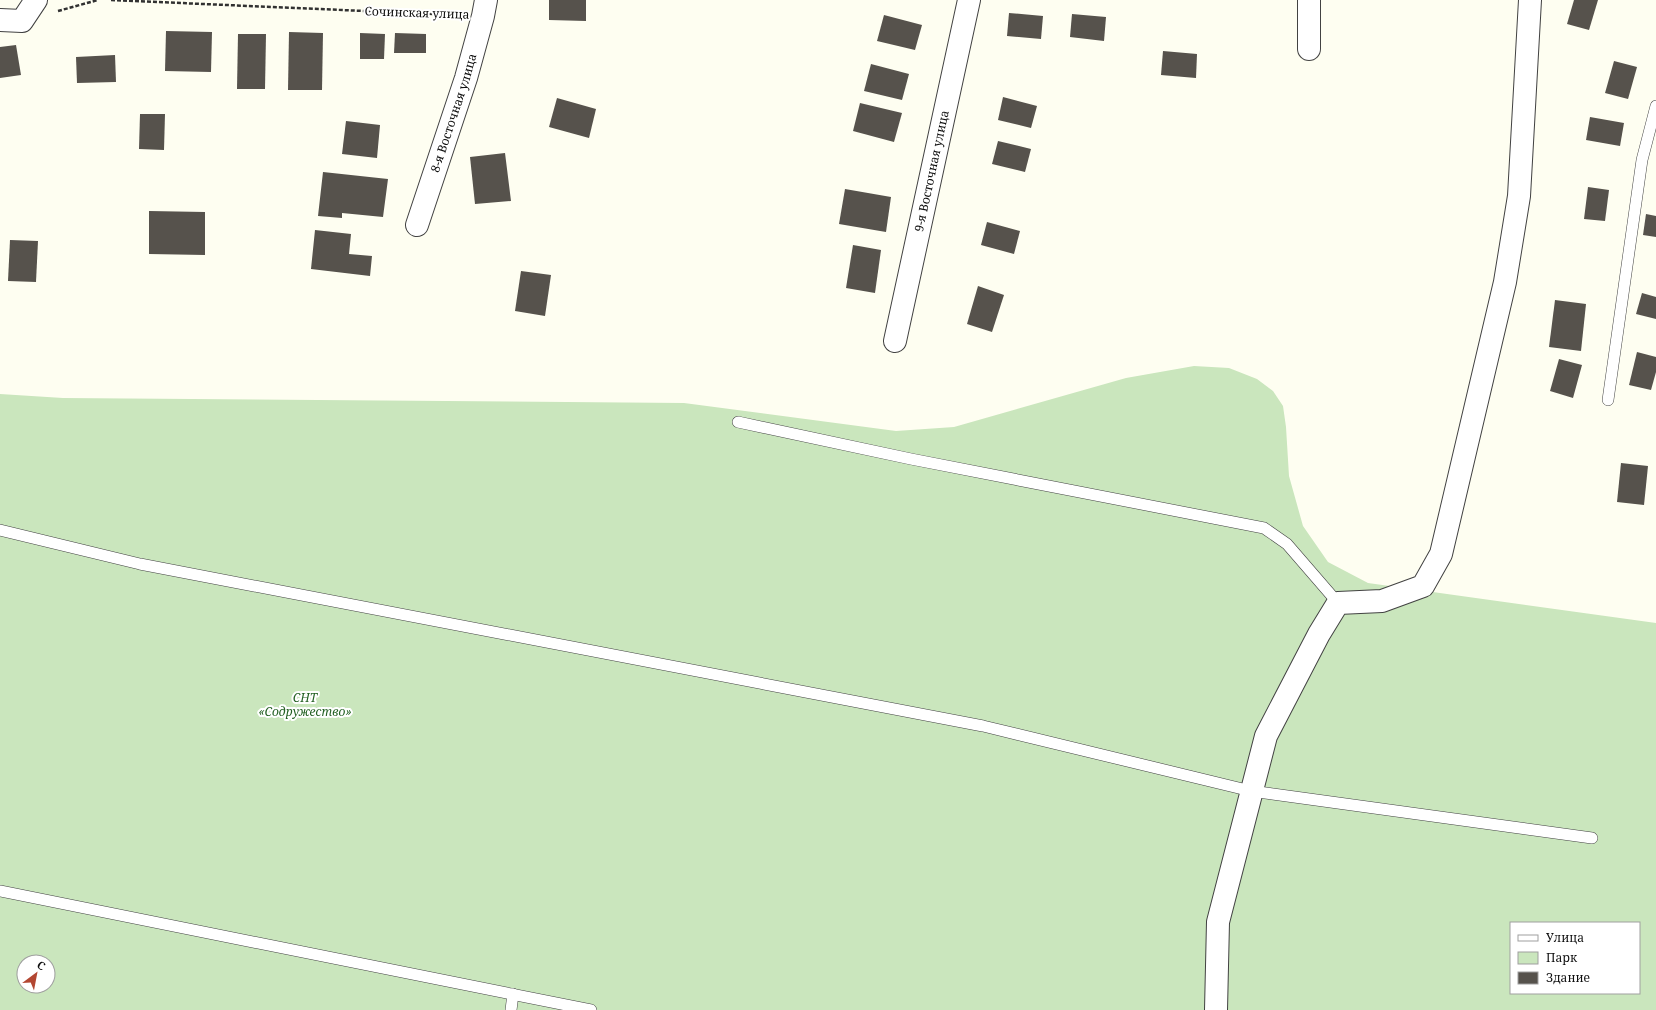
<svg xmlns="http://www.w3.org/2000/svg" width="1656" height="1010" viewBox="0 0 1656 1010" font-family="'Noto Serif',serif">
	<rect width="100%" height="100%" fill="#fefef1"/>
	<!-- green -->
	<path fill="#cae6bd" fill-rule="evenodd" d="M1194,366L1229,368L1257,379L1273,391L1283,406L1286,427L1289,476L1303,526L1328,562L1368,583L1656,623V1010H0V394L63,398L684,403L896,431L954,427L1126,378ZM1511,923H1639V993H1511ZM24,962H48V986H24Z"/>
	<!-- building -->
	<g fill="#56524c">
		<path d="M549,0H586V21L549,20Z"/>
		<path d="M1574,0H1598L1589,30L1567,24Z"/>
		<path d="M1009,13L1043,16L1041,39L1007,36Z"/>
		<path d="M1072,14L1106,17L1104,41L1070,37Z"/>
		<path d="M884,15L922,25L915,50L877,41Z"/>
		<path d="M166,31L212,32L211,72L165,71Z"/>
		<path d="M289,32L323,33L322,90H288Z"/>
		<path d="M360,33L385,34L384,59H360Z"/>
		<path d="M395,33L426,34V53H394Z"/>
		<path d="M238,34H266L265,89H237Z"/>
		<path d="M16,45L21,75L0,78V47Z"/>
		<path d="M1163,51L1197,54L1196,78L1161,75Z"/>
		<path d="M115,55L116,82L77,83L76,57Z"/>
		<path d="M1614,61L1637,67L1628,99L1605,93Z"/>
		<path d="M871,64L909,74L902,100L864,91Z"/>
		<path d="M1003,97L1037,106L1031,128L998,120Z"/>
		<path d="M557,98L596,109L589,138L549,127Z"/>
		<path d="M860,103L902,113L894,142L853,131Z"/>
		<path d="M140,114H165L164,150L139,149Z"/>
		<path d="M1590,117L1624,123L1620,146L1586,140Z"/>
		<path d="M346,121L380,125L377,158L342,154Z"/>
		<path d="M998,141L1031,149L1025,172L992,164Z"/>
		<path d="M505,153L511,201L475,204L470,157Z"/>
		<path d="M323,172L388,179L383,217L342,213V218L318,216Z"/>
		<path d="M1588,187L1609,190L1605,221L1584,219Z"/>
		<path d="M845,189L891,197L886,232L839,224Z"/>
		<path d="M149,211L205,212V255L149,254Z"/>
		<path d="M1646,214L1656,216V237L1643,235Z"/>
		<path d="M987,222L1020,231L1014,254L981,245Z"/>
		<path d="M315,230L351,234L349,254L372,256L370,276L311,269Z"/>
		<path d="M10,240L38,241L36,282L8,281Z"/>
		<path d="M853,245L881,250L875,293L846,288Z"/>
		<path d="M521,271L551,275L545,316L515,311Z"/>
		<path d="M978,286L1004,295L992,332L967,324Z"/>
		<path d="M1642,293L1656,297V319L1636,314Z"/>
		<path d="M1555,300L1586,304L1581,351L1549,347Z"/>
		<path d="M1637,352L1656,357V372L1651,390L1629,385Z"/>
		<path d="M1559,359L1582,365L1573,398L1550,391Z"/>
		<path d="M1621,463L1648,466L1644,505L1617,502Z"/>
	</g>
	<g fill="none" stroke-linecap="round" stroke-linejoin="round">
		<!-- lane casing -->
		<g stroke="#424242" stroke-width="12">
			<g id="lane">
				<path d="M1608,400L1642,160L1656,106"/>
				<path d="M738,422L911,459L1264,528L1287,544L1338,603"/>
				<path d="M0,530L140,564L983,726L1251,791L1592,838"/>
				<path d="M0,891L591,1010"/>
				<path d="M511,1010L513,994"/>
			</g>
		</g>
		<!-- street casing -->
		<g stroke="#424242" stroke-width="24">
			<g id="street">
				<path d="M0,20L22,21L36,0"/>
				<path d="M1309,49V0"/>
				<path id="s1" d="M417,225L466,78L483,16L486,0"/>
				<path id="s2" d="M895,341L969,0"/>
				<path d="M1216,1010L1218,922L1266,736L1319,634L1338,603L1382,601L1423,586L1441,554L1505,282L1519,196L1530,0"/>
			</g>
		</g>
		<!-- path -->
		<g stroke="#313131" stroke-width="2.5" stroke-dasharray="4 2" stroke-linecap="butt">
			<path d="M111,0L457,15"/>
			<path d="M58,11L98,0"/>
		</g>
		<!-- lane -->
		<use href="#lane" stroke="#fff" stroke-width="11"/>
		<!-- street -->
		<use href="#street" stroke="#fff" stroke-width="22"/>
	</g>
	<g text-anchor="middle" stroke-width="4" stroke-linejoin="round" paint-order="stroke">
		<!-- street labels -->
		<g font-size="12" fill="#0f0f0f" stroke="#fff">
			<text transform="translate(417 13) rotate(2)" y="4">Сочинская улица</text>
			<text dy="4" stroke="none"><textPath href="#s1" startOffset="118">8-я Восточная улица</textPath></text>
			<text dy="4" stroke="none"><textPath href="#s2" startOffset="174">9-я Восточная улица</textPath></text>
		</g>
		<!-- park labels -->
		<g font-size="12" font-style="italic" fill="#246124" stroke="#fff">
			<text x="305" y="702">СНТ<tspan x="305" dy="14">«Содружество»</tspan></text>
		</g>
	</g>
	<!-- legend -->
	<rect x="1510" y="922" width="130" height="72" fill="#ffffff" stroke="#9f9f9f"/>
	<rect x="1518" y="935" width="20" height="6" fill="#ffffff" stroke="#9f9f9f"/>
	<text x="1546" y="942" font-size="12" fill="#0f0f0f">Улица</text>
	<rect x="1518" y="952" width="20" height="12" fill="#cae6bd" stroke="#9f9f9f"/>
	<text x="1546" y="962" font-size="12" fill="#0f0f0f">Парк</text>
	<rect x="1518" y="972" width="20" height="12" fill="#56524c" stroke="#9f9f9f"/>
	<text x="1546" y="982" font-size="12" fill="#0f0f0f">Здание</text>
	<!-- north arrow -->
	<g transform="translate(36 974) rotate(32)"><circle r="19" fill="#ffffff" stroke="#9f9f9f"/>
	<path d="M0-3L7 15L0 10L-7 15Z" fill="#b34732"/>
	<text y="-6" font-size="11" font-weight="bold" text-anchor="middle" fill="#0f0f0f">С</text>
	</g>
</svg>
